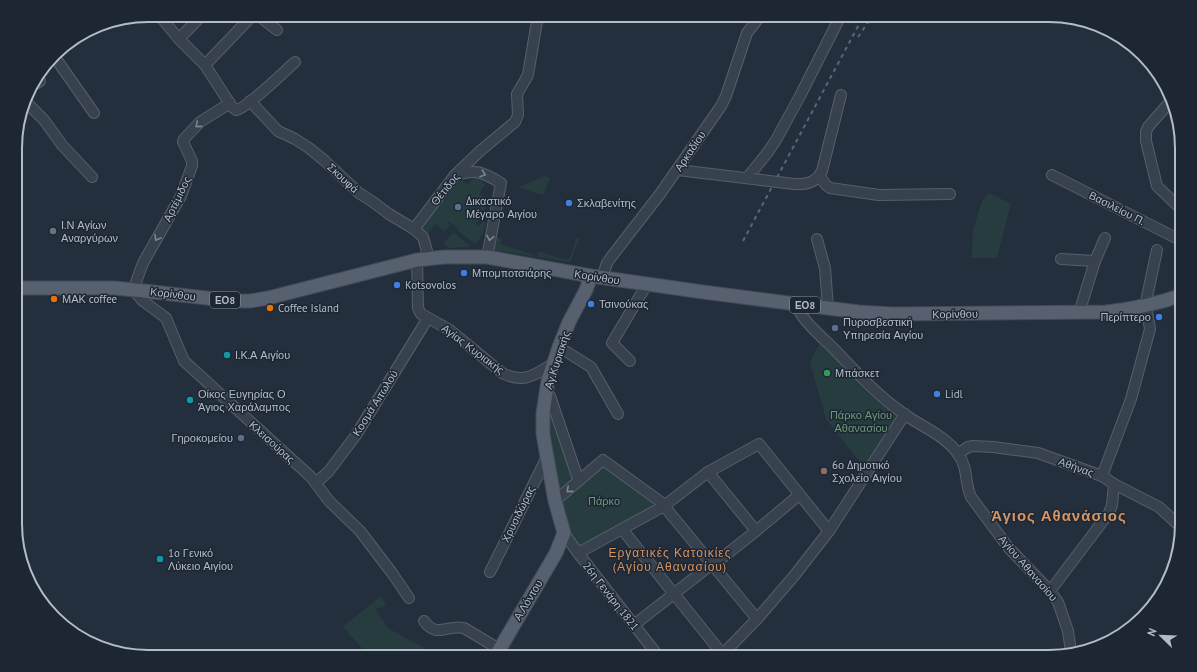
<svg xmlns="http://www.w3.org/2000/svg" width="1197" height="672" viewBox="0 0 1197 672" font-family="'PT Sans',sans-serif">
	<rect width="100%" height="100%" fill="#242f3e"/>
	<!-- green -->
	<g fill="#263c3f">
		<path d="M475,176L485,184L479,194L484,197V201L486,202L484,205L486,207L484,211L480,210L483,213L476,224L479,226L483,221L486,223L483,234L476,244L458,231L459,229L448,221L447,223L450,225L445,232L435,224L428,233L420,226L441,199L444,201L448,196L445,193L458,177L468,185Z"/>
		<path d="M544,176L550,178L543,195L519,188L520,187Z"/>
		<path d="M989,193L1011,204L997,258H971L972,254L973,230L982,201Z"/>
		<path d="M453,232L471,247L449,248L443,244Z"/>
		<path d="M497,237L502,239L500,244L537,256L539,251L556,257L569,260L577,237L580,238L570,262L494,250Z"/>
		<path d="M820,342L865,391L896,417L864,467L826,419L810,363Z"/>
		<path d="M550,403L576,478L558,494L548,432Z"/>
		<path d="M604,463L657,505L607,531L579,548L568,533L559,502Z"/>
		<path d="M381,596L386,606L375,609L388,628L426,649L427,657H370L343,627Z"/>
	</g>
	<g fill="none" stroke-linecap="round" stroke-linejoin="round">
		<!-- minor casing -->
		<g stroke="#565f6c" stroke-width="12">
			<g id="minor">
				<path d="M159,15L179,39L205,65L232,107L236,110C247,108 285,71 295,62"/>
				<path d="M258,15L277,30"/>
				<path d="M318,17L320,15"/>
				<path d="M179,39L202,15"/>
				<path d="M54,56L94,113"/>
				<path d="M205,65L253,15"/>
				<path d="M30,87L40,81"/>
				<path d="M25,101L44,120L62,145L92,177"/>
				<path d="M250,101L278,131L295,139L309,148L325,161L359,193L373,202L389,214L414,229L423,237L429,258"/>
				<path d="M230,103L200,122L184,139L183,142L192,161V166L181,196L143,263L136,282L135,290L137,294L143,301L166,318L184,361L311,477L329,501L360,531L392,573L409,598"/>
				<path d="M1169,103L1148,127L1146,132V141L1157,186L1182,210"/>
				<path d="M678,170L753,179"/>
				<path d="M455,175C478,169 482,172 501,183L487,257"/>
				<path d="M1052,175L1182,241"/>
				<path d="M820,177L826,185L830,188L879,195L950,194"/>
				<path d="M747,178L768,152L776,140L800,96L841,15"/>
				<path d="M794,184C806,185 817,182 822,171L841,95"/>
				<path d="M414,229L455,175L480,151L515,122L518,115L517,94L528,75L538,15"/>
				<path d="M817,239L825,268L828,308"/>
				<path d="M1061,259L1095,261L1079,313"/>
				<path d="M417,260L418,308L421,314L450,330L502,373C524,384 535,375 554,363"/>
				<path d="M1095,261L1105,238"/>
				<path d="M602,278L607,263L612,256L660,194L721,106L726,96L747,33L761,15"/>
				<path d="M795,303C798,308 800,313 803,317C810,327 825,340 835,350C857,373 878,396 904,414C922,427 945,435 958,454C969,469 964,482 971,497L1008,547L1050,591L1058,602L1068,631L1071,652"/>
				<path d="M1145,306L1157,250"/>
				<path d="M559,347L591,367L618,414"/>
				<path d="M630,361L612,343L647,284"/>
				<path d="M546,390L550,396L577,476"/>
				<path d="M958,454L968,447L973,446L993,447L1038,453L1102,476L1114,484L1159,507L1182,528"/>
				<path d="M708,472L756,531"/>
				<path d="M1102,476L1131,399L1150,329L1146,306"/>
				<path d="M316,483L329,471L356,435L428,318"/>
				<path d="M555,501L603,460L665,505"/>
				<path d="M664,506L757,619"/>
				<path d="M622,529L723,655"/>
				<path d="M564,533L578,553L659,657"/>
				<path d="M578,553L664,506L708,472L759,444L829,531"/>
				<path d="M713,565L756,531L799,495"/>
				<path d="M490,572L547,457"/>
				<path d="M1050,591L1109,513L1112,505L1114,484"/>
				<path d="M424,621C437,639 447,624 464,628L499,649"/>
				<path d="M634,625L712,564"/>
				<path d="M720,657L757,619L794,576L829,531L905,414"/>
			</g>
		</g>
		<!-- major casing -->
		<g stroke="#414a57" stroke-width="15">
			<g id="major">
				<path d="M16,288H114L135,290L234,301H250L268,298L417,260L444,257H487L591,276L703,292L859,312L893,314L1106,312C1132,309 1157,304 1182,295"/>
				<path d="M495,657L556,553L564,533L555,501L547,457L543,434V413L548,380L559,347L569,322L586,290L591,276"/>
			</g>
		</g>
		<!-- minor -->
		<use href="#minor" stroke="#38414e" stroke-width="10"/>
		<!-- major -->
		<use href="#major" stroke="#56606e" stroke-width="13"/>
		<!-- rail -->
		<g stroke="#5a6575" stroke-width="2" stroke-dasharray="4 4" stroke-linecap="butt">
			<path d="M853,23L857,15"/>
			<path d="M858,37L873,15"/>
			<path d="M743,241L864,15"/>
		</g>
		<!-- minor-bridge casing -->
		<g stroke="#565f6c" stroke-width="12" stroke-linecap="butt">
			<path id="minor-bridge" d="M753,179L794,184"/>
		</g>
		<!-- minor-bridge -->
		<use href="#minor-bridge" stroke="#38414e" stroke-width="10"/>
	</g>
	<!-- one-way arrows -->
	<defs><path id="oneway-chevron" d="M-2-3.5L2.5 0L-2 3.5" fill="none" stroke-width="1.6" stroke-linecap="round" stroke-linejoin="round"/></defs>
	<g stroke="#7c8592">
		<use href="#oneway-chevron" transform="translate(198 125) rotate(139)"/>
		<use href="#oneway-chevron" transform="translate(483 174) rotate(19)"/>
		<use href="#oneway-chevron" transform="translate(157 238) rotate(120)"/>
		<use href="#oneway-chevron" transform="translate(490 238) rotate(101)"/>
		<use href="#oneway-chevron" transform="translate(569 490) rotate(139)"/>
	</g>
	<!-- markers -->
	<g fill="#3f7fe0" stroke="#1d2633" stroke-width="1.5">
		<circle cx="569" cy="203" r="4"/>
		<circle cx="464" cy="273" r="4"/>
		<circle cx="397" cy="285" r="4"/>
		<circle cx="591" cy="304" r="4"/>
		<circle cx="1159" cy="317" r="4"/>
		<circle cx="937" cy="394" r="4"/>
	</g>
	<g fill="#5c6f8a" stroke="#1d2633" stroke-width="1.5">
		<circle cx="458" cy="207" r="4"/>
		<circle cx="835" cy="328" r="4"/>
		<circle cx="241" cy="438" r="4"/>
	</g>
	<circle fill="#6b7280" stroke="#1d2633" stroke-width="1.5" cx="53" cy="231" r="4"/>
	<g fill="#e8710a" stroke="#1d2633" stroke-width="1.5">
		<circle cx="54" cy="299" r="4"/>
		<circle cx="270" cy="308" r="4"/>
	</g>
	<g fill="#0f9aa8" stroke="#1d2633" stroke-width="1.5">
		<circle cx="227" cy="355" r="4"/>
		<circle cx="190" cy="400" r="4"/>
		<circle cx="160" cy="559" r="4"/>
	</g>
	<circle fill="#2e9e5b" stroke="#1d2633" stroke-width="1.5" cx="827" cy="373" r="4"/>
	<circle fill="#8d6e63" stroke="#1d2633" stroke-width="1.5" cx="824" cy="471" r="4"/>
	<g text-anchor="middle" stroke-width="3" stroke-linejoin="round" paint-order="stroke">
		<!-- shield labels -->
		<g fill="#1d2633" stroke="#878f9c" stroke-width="1">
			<rect x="210" y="292" width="30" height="16" rx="3"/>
			<rect x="790" y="297" width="30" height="16" rx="3"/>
		</g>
		<g font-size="10" font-weight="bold" fill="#b4bcc9">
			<text x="225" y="304">ΕΟ8</text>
			<text x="805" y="309">ΕΟ8</text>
		</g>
		<!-- street labels -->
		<g font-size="11" fill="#b4bcc9" stroke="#1d2633">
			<text transform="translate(690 151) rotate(-56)" y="4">Αρκαδίου</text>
			<text transform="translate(343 178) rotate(43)" y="4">Σκουφά</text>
			<text transform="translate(445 189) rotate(-51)" y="4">Θέτιδος</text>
			<text transform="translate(177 199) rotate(-64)" y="4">Αρτέμιδος</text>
			<text transform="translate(1117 208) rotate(27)" y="4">Βασιλείου Π.</text>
			<text transform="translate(597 277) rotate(9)" y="4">Κορίνθου</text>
			<text transform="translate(173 294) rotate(7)" y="4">Κορίνθου</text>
			<text transform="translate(955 314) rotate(-1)" y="4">Κορίνθου</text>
			<text transform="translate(473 349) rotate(37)" y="4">Αγίας Κυριακής</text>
			<text transform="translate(557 360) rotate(-72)" y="4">Αγ.Κυριακής</text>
			<text transform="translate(375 403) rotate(-58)" y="4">Κοσμά Αιτωλού</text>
			<text transform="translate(272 442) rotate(42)" y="4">Κλεισούρας</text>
			<text transform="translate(1076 467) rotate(20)" y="4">Αθήνας</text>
			<text transform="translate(518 514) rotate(-64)" y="4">Χρυσιδώρας</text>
			<text transform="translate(1028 568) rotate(49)" y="4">Αγίου Αθανασίου</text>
			<text transform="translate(611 596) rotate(52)" y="4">26η Γενάρη 1821</text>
			<text transform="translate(528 600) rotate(-59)" y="4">Α.Λόντου</text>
		</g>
		<!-- poi labels -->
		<g font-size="11" fill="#b4bcc9" stroke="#1d2633" text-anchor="start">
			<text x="466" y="205">Δικαστικό<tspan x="466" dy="13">Μέγαρο Αιγίου</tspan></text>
			<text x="577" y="207">Σκλαβενίτης</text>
			<text x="61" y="229">Ι.Ν Αγίων<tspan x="61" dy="13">Αναργύρων</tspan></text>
			<text x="472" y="277">Μπομποτσιάρης</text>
			<text x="405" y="289">Kotsovolos</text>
			<text x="62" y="303">ΜΑΚ coffee</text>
			<text x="599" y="308">Τσινούκας</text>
			<text x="278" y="312">Coffee Island</text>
			<text x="1151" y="321" text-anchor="end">Περίπτερο</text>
			<text x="843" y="326">Πυροσβεστική<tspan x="843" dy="13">Υπηρεσία Αιγίου</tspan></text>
			<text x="235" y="359">Ι.Κ.Α Αιγίου</text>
			<text x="835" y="377">Μπάσκετ</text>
			<text x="198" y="398">Οίκος Ευγηρίας Ο<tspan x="198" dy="13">Άγιος Χαράλαμπος</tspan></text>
			<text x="945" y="398">Lidl</text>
			<text x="233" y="442" text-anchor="end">Γηροκομείου</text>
			<text x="832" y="469">6ο Δημοτικό<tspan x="832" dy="13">Σχολείο Αιγίου</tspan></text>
			<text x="168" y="557">1o Γενικό<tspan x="168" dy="13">Λύκειο Αιγίου</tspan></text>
		</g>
		<!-- park labels -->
		<g font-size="11" fill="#6b9a76" stroke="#1d2633">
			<text x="861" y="419">Πάρκο Αγίου<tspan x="861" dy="13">Αθανασίου</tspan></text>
			<text x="604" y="505">Πάρκο</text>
		</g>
		<!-- neighbourhood labels -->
		<g font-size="12" letter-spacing="1" fill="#d59563" stroke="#1d2633">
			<text x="670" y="557">Εργατικές Κατοικίες<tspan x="670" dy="14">(Αγίου Αθανασίου)</tspan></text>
		</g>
		<!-- district labels -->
		<g font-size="15" font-weight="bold" letter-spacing="1" fill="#d59563" stroke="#1d2633">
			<text x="1059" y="521">Άγιος Αθανάσιος</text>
		</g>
	</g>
	<!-- crop -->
	<path d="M0 0H1197V672H0ZM148 22H1049A126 126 0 0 1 1175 148V524A126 126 0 0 1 1049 650H148A126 126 0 0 1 22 524V148A126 126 0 0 1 148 22Z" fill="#1d2633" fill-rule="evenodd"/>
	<path fill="none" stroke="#b4bcc9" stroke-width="2" d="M148 22H1049A126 126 0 0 1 1175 148V524A126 126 0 0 1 1049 650H148A126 126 0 0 1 22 524V148A126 126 0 0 1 148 22Z"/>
	<!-- north arrow -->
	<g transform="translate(1161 636) rotate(293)" stroke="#1d2633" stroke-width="3" paint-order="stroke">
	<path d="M0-3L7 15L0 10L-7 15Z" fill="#b4bcc9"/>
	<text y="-6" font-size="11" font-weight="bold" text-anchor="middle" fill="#b4bcc9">N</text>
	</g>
</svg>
